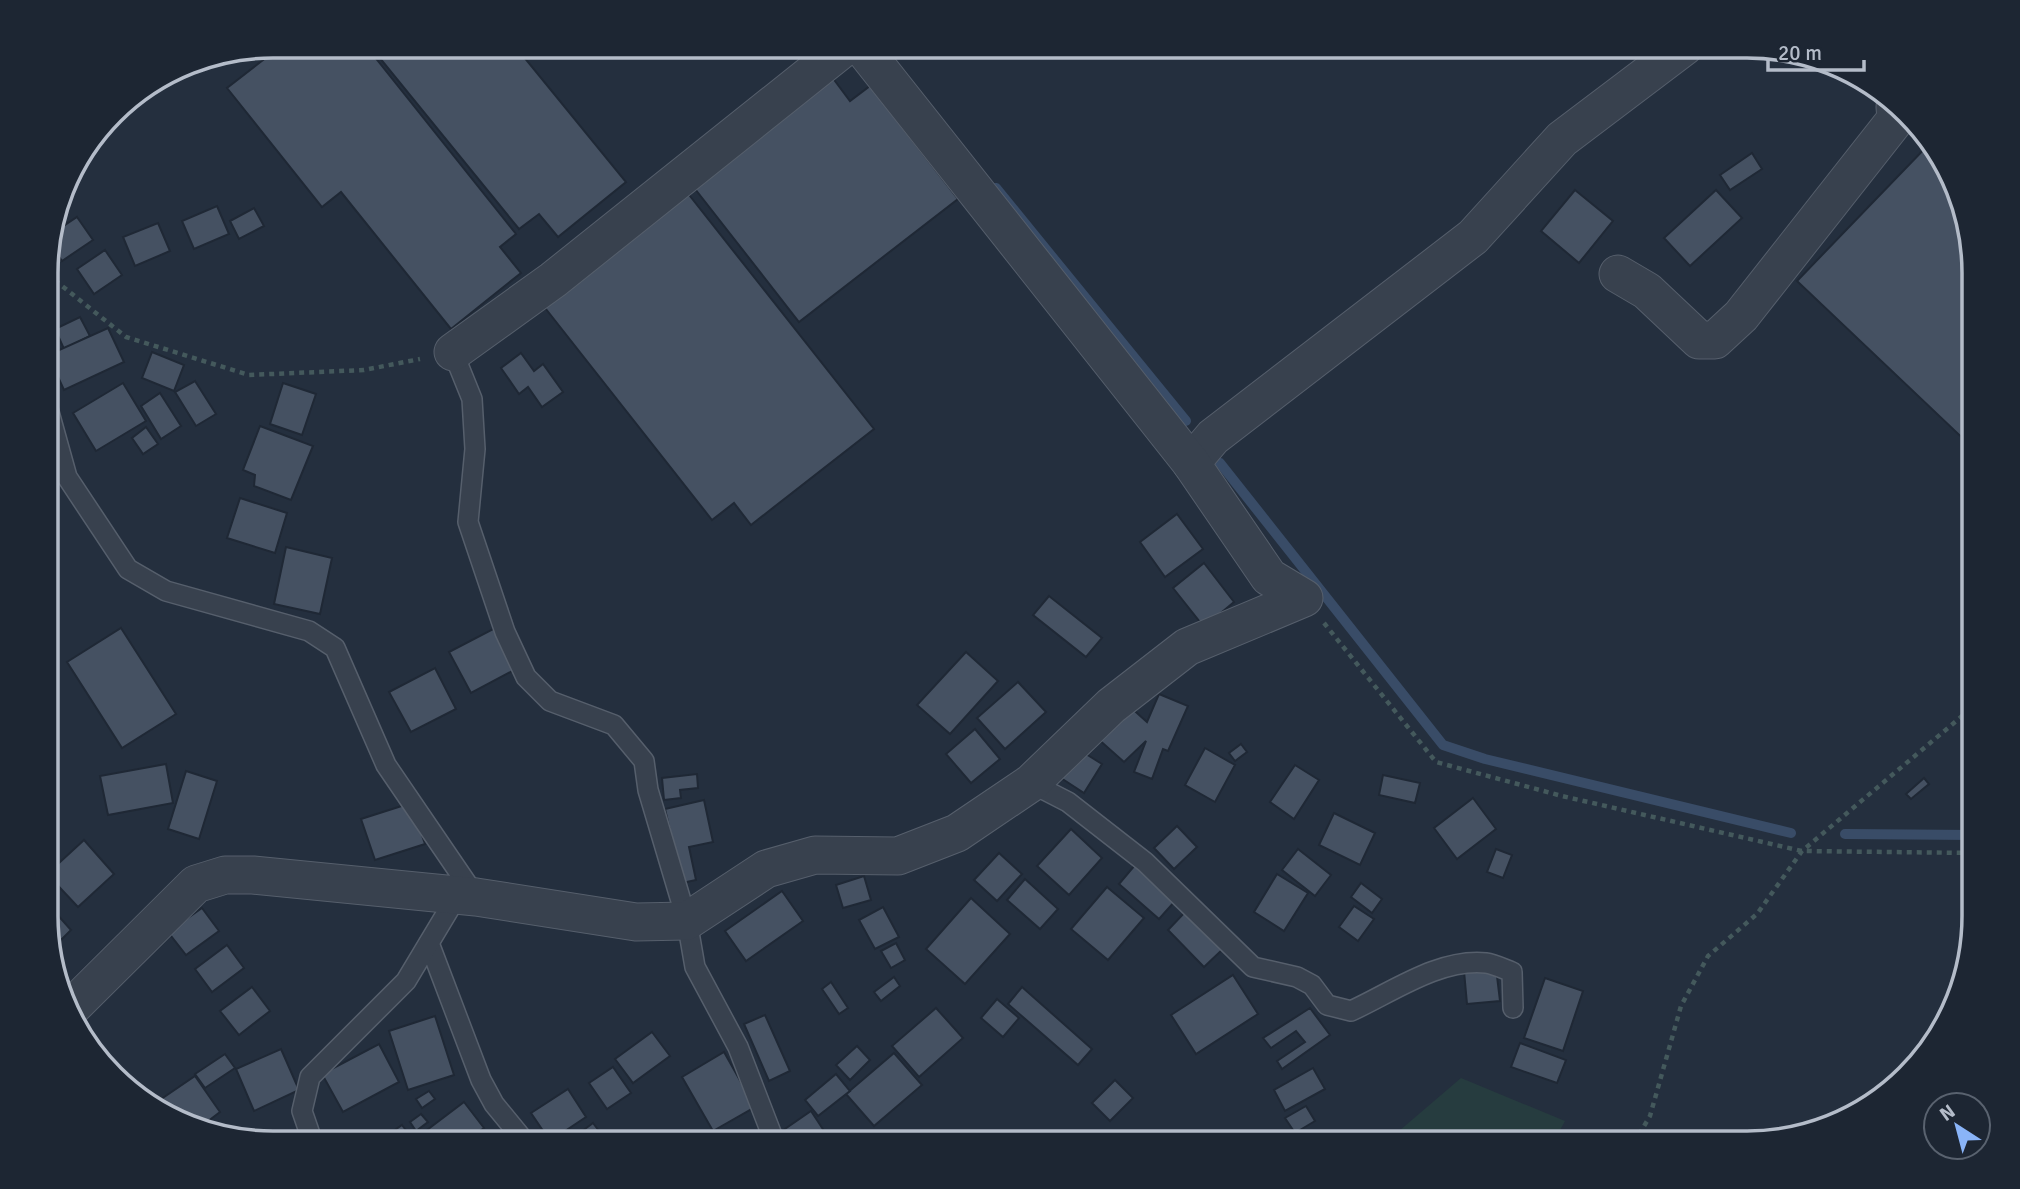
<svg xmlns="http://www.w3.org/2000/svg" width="2020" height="1189" viewBox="0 0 2020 1189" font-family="Signika,sans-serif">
	<rect width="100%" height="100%" fill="#242f3e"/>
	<!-- green -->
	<path fill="#263c3f" d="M1461,1078L1565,1121L1553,1143H1385Z"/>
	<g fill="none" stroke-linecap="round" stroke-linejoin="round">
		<!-- stream -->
		<g stroke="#394c67" stroke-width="10">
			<path d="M996,188L1186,421"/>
			<path d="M1220,463L1443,745L1485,759L1791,833"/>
			<path d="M1845,834L1974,835"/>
		</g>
	</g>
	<!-- building -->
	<g fill="#455162" stroke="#1f2835" stroke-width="2">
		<path d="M281,46H298L301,49L306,46H366L516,234L500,247L521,273L451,329L341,192L322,207L227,88Z"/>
		<path d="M370,46H515L626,182L558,237L539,214L519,229Z"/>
		<path d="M832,77L850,101L870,86L958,199L799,322L692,185Z"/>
		<path d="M1931,142L1936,147L1974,257V449L1797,281Z"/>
		<path d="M1752,153L1762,169L1730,190L1720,175Z"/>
		<path d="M1575,190L1613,221L1579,263L1541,231Z"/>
		<path d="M1716,190L1742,218L1690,266L1664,238Z"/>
		<path d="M686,191L874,429L751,525L734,503L712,520L542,304Z"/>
		<path d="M217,206L229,234L194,249L182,221Z"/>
		<path d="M254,208L264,226L239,239L230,221Z"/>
		<path d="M77,217L93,240L62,261L48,241L50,235Z"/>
		<path d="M158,223L170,251L135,266L123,237Z"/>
		<path d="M105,250L122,275L94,294L77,269Z"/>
		<path d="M80,317L90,336L64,349L55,329Z"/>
		<path d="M108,328L124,362L64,390L48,355Z"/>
		<path d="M152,352L184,365L174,391L142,378Z"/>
		<path d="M521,353L534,371L543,364L563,392L542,407L528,387L519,394L501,368Z"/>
		<path d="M195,381L216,414L196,426L175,392Z"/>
		<path d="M123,383L146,421L96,451L73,413Z"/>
		<path d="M283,383L316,394L302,435L270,424Z"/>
		<path d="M160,393L181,426L161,439L141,406Z"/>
		<path d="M260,426L313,446L291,500L254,486L255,475L243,470Z"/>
		<path d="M146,427L158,444L143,454L132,438Z"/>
		<path d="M240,498L287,513L275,553L227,538Z"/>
		<path d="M1177,514L1203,549L1165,577L1140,542Z"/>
		<path d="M286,547L332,558L320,614L274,604Z"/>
		<path d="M1204,563L1234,602L1204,627L1173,588Z"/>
		<path d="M1049,596L1102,638L1086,657L1033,615Z"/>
		<path d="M121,628L176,714L122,748L67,662Z"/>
		<path d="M495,628L516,669L471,693L449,652Z"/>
		<path d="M966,652L998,681L950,734L917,705Z"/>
		<path d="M435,668L456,709L411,732L389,692Z"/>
		<path d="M1018,682L1046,712L1005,749L977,718Z"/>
		<path d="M1159,694L1188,706L1168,751L1163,749L1152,779L1134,772L1146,741L1124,762L1097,738L1127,704L1147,722Z"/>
		<path d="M975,729L1000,759L971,783L946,754Z"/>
		<path d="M1241,744L1247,752L1235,761L1229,753Z"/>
		<path d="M1205,748L1235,765L1215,802L1185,785Z"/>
		<path d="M1078,749L1102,764L1084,793L1061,778Z"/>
		<path d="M166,764L173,803L108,815L100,776Z"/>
		<path d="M1295,765L1319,780L1294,819L1270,802Z"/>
		<path d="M186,771L217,781L199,839L168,829Z"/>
		<path d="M697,774L698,788L680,790L681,798L664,800L662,778Z"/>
		<path d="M1383,775L1420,783L1415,803L1379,795Z"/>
		<path d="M1924,778L1929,784L1911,799L1906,794Z"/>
		<path d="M1473,798L1496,829L1457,859L1434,828Z"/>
		<path d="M704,800L713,842L689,847L696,880L682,883L665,809Z"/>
		<path d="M411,803L425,844L375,860L361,819Z"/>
		<path d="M1334,813L1375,833L1360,865L1319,845Z"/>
		<path d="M1177,826L1197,847L1174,869L1154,848Z"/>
		<path d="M1071,829L1102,858L1069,895L1037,866Z"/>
		<path d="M84,840L114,874L78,907L47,874Z"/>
		<path d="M1298,849L1331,875L1315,896L1282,870Z"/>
		<path d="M1496,849L1512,855L1503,878L1487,872Z"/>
		<path d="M999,853L1022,874L997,901L974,880Z"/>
		<path d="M1135,865L1176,900L1159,919L1119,884Z"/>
		<path d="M1277,874L1308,893L1284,931L1254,912Z"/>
		<path d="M864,876L871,900L843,908L836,885Z"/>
		<path d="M1025,879L1058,909L1040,929L1007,900Z"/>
		<path d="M1361,883L1382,899L1372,913L1351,897Z"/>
		<path d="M1107,887L1144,918L1108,960L1071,929Z"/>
		<path d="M782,891L803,921L746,961L725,931Z"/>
		<path d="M971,898L1010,934L965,984L926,949Z"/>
		<path d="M47,903L71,930L58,943L52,936L47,941Z"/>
		<path d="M1354,906L1374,919L1358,941L1339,927Z"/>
		<path d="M883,907L899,937L875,949L859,920Z"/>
		<path d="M202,908L219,931L186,955L168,932Z"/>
		<path d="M1187,910L1224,948L1204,967L1168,930Z"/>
		<path d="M896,943L905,960L891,968L881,951Z"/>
		<path d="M227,945L244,968L212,992L195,969Z"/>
		<path d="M1496,968L1500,1001L1467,1004L1464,971Z"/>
		<path d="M1233,975L1258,1014L1196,1054L1171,1015Z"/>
		<path d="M894,977L900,986L881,1001L874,992Z"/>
		<path d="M1545,978L1583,991L1563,1051L1524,1038Z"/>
		<path d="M831,982L848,1008L839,1014L822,989Z"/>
		<path d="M252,987L270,1011L239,1035L220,1011Z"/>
		<path d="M1022,987L1092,1049L1078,1065L1008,1004Z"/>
		<path d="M997,999L1019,1018L1003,1037L981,1018Z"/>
		<path d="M936,1008L963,1038L919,1077L892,1046Z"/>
		<path d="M1310,1008L1330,1035L1282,1069L1277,1061L1305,1042L1296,1031L1271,1048L1263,1038Z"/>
		<path d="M765,1015L790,1071L769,1081L744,1024Z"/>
		<path d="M435,1016L454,1075L408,1090L389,1031Z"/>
		<path d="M652,1032L670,1056L633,1083L615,1059Z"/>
		<path d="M1520,1043L1566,1060L1557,1083L1511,1067Z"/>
		<path d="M379,1044L399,1082L343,1112L322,1074Z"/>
		<path d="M857,1046L870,1060L850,1080L836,1065Z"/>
		<path d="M281,1049L299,1090L254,1111L236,1069Z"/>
		<path d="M724,1052L755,1107L713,1131L682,1077Z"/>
		<path d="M894,1053L922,1085L874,1126L846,1094Z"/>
		<path d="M225,1054L235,1068L205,1088L195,1074Z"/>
		<path d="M613,1067L631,1093L607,1109L589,1083Z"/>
		<path d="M1313,1068L1325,1089L1285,1111L1274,1090Z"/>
		<path d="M836,1074L850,1091L818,1116L805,1100Z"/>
		<path d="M195,1076L220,1112L203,1125L159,1113L151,1106Z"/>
		<path d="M1115,1080L1133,1098L1110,1121L1092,1103Z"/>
		<path d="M568,1089L586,1117L550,1141L531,1113Z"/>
		<path d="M429,1091L435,1099L422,1108L416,1099Z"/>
		<path d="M464,1102L484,1128L463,1143H437L427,1130Z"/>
		<path d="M1306,1106L1315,1121L1295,1133L1285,1118Z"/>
		<path d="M811,1111L832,1143H790L782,1131Z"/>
		<path d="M421,1114L428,1122L416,1131L410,1122Z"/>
		<path d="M593,1123L608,1143H566L589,1126Z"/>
		<path d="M402,1125L414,1141L390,1143L385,1137Z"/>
	</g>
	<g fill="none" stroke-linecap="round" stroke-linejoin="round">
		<!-- service casing -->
		<g stroke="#565f6c" stroke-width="22">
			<g id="service">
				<path d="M453,352L472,399L475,449L468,522L505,632L526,677L550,701L614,725L644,761L648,790L687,921L695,967L738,1047L775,1143"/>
				<path d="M47,405L67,477L128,569L166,591L309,631L335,648L386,765L476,897"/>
				<path d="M1031,783L1068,802L1145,862L1253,967L1297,977L1312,985L1327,1005L1351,1011C1391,993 1439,958 1486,963C1494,964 1504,969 1512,972L1513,1008"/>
				<path d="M429,943L481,1080L494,1104L526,1143"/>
				<path d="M313,1143L302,1111L310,1077L406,981L457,896"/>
			</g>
		</g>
		<!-- minor casing -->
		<g stroke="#565f6c" stroke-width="39">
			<g id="minor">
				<path d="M1618,274L1647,291L1699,340H1715L1741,316L1896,119L1895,107"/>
				<path d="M453,352L553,280L846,46"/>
				<path d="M1191,463L1213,437L1473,237L1562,139L1685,46"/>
				<path d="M71,1008L196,884L225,875H253L476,897L636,922L687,921L766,869L815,855L898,856L957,833L1031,783L1111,706L1187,647L1304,598L1269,577L1191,463L861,46"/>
			</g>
		</g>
		<!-- path -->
		<g stroke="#44595c" stroke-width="4.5" stroke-dasharray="5 5" stroke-linecap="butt">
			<path d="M47,274L126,337L249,375L364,370L420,359"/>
			<path d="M1324,623L1436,762L1562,796L1802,851L1974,853"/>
			<path d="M1634,1143L1650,1116L1681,1006L1708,956L1757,914L1802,851L1974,706"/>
		</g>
		<!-- service -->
		<use href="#service" stroke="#38414e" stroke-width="19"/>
		<!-- minor -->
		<use href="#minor" stroke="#38414e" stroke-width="37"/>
	</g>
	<!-- crop -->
	<path d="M0 0H2020V1189H0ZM273 58H1747A215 215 0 0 1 1962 273V916A215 215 0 0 1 1747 1131H273A215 215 0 0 1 58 916V273A215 215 0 0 1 273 58Z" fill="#1d2633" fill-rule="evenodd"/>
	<path fill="none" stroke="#b4bcc9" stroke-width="3.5" d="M273 58H1747A215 215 0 0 1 1962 273V916A215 215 0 0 1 1747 1131H273A215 215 0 0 1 58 916V273A215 215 0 0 1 273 58Z"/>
	<!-- north arrow -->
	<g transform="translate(1957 1126) rotate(324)"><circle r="33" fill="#1d2633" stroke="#59626f" stroke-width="2"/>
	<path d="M0-5L12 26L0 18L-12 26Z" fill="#8ab4f8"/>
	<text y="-10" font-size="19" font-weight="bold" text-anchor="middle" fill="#b4bcc9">N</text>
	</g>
	<!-- scale -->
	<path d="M1768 60v10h96v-10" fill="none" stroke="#b4bcc9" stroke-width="3.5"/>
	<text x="1778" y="60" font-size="21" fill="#b4bcc9" stroke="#1d2633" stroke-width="5" paint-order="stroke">20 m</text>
</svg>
